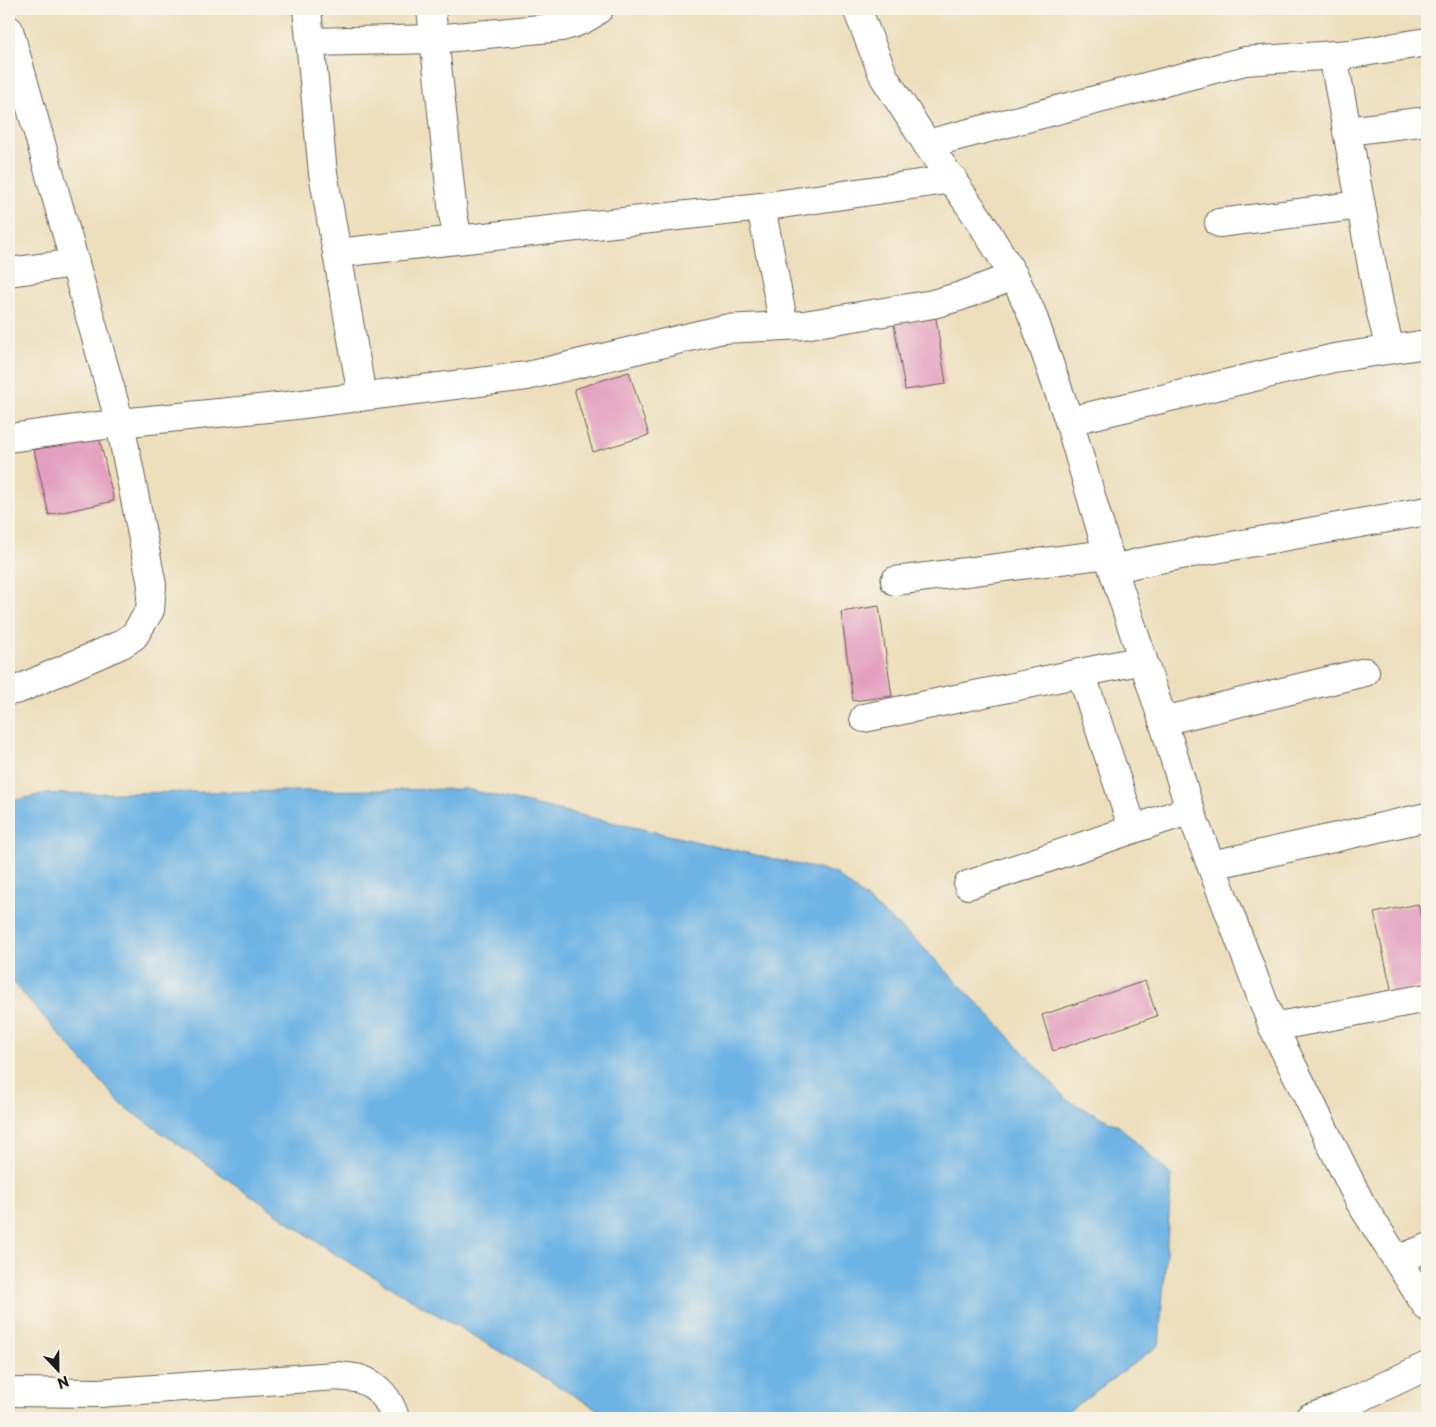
<svg xmlns="http://www.w3.org/2000/svg" width="1436" height="1427" viewBox="0 0 1436 1427" font-family="'Playpen Sans',sans-serif">
	<rect width="100%" height="100%" fill="#f7f3e8"/>
	<filter id="ink" filterUnits="userSpaceOnUse"><feTurbulence type="fractalNoise" baseFrequency=".02" numOctaves="2"/><feDisplacementMap in="SourceGraphic" scale="10" xChannelSelector="R" yChannelSelector="G"/><feConvolveMatrix kernelMatrix="1 2 1 2 8 2 1 2 1" color-interpolation-filters="sRGB"/></filter>
	<filter id="wash" filterUnits="userSpaceOnUse"><feTurbulence type="fractalNoise" baseFrequency=".0096" numOctaves="4" result="noise"/><feDisplacementMap in="SourceGraphic" scale="20" xChannelSelector="R" yChannelSelector="G"/><feGaussianBlur stdDeviation="1.12" result="paint"/><feColorMatrix in="noise" values="0 0 0 0 0 0 0 0 0 0 0 0 0 0 0 0 0 1.4 0 .05"/><feComposite in="paint" operator="in"/></filter>
	<g filter="url(#wash)">
		<rect width="100%" height="100%" fill="#eddfbc"/>
		<!-- water -->
		<path fill="#6db4e4" stroke="#446880" d="M466,789L835,873L920,944L995,1021L1067,1100L1119,1126L1172,1176L1159,1345L1059,1418H612L330,1251L122,1105L9,978V802L42,794Z"/>
		<g id="blocks">
			<!-- building -->
			<g fill="#e39fbf">
				<path d="M936,318L946,384L905,390L894,324Z"/>
				<path d="M629,372L649,435L593,452L574,389Z"/>
				<path d="M99,436L114,501L49,515L34,450Z"/>
				<path d="M879,606L892,696L853,701L841,612Z"/>
				<path d="M1418,904L1427,946V985L1392,993L1374,913Z"/>
				<path d="M1145,981L1157,1016L1053,1051L1042,1015Z"/>
			</g>
		</g>
	</g>
	<g filter="url(#ink)">
		<use href="#blocks" fill-opacity="0" stroke="#656054" stroke-width="1"/>
		<g fill="none" stroke-linecap="round" stroke-linejoin="round">
			<!-- street casing -->
			<g stroke="#656054" stroke-width="30">
				<g id="street">
					<path d="M307,9L323,173L362,396"/>
					<path d="M431,9L453,214L458,239"/>
					<path d="M9,30L120,423L152,585L150,610L134,636L122,644L19,689L9,691"/>
					<path d="M311,42L435,39L561,27C575,24 588,19 599,9"/>
					<path d="M1333,55L1380,309L1390,349"/>
					<path d="M1347,131L1427,121"/>
					<path d="M927,144L1245,61L1351,54L1427,42"/>
					<path d="M761,207L784,326"/>
					<path d="M1219,223L1361,205"/>
					<path d="M337,253L761,207L953,179"/>
					<path d="M9,272L75,263"/>
					<path d="M1069,421L1334,358L1427,344"/>
					<path d="M9,438L120,423L287,406L527,376L723,329L804,325L933,304L961,296L1014,276"/>
					<path d="M1113,569L1142,562L1427,511"/>
					<path d="M895,581L1108,554"/>
					<path d="M1081,673L1133,829"/>
					<path d="M864,718L1143,660"/>
					<path d="M1163,721L1365,672"/>
					<path d="M1212,865L1427,817"/>
					<path d="M968,885L1190,810"/>
					<path d="M1273,1027L1427,998"/>
					<path d="M1397,1260L1427,1248"/>
					<path d="M9,1392L99,1393L336,1376C344,1377 352,1377 360,1379C378,1385 390,1400 395,1418"/>
					<path d="M1309,1418L1336,1409L1427,1366"/>
				</g>
			</g>
			<!-- secondary casing -->
			<g stroke="#656054" stroke-width="30">
				<path id="secondary" d="M857,9L884,77L927,144L979,219L1014,276L1032,314L1069,421L1108,554L1163,721L1190,810L1273,1027L1360,1202L1427,1307"/>
			</g>
			<!-- street -->
			<use href="#street" stroke="#fff" stroke-width="28"/>
			<!-- secondary -->
			<use href="#secondary" stroke="#fff" stroke-width="28"/>
		</g>
	</g>
	<!-- margin -->
	<rect width="1436" height="1427" fill="none" stroke="#f7f3e8" stroke-width="30"/>
	<!-- north arrow -->
	<g transform="translate(58 1370) rotate(158)" stroke="#f7f3e8" stroke-width="4" paint-order="stroke">
	<path d="M0-4L9 19L0 12L-9 19Z" fill="#1c1c1c"/>
	<text y="-8" font-size="14" font-weight="bold" text-anchor="middle" fill="#1c1c1c">N</text>
	</g>
</svg>
